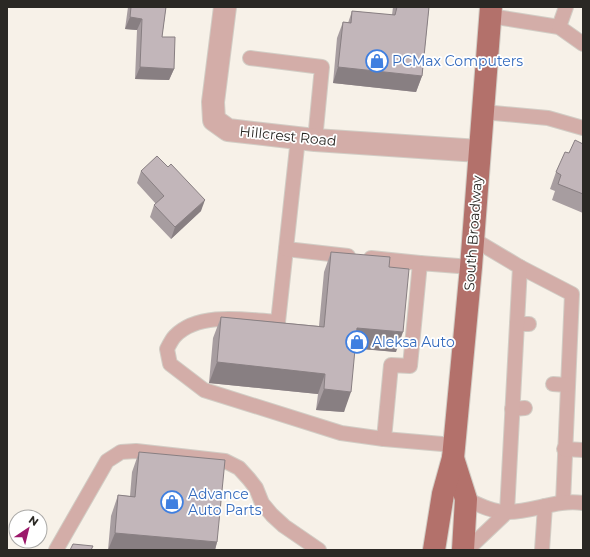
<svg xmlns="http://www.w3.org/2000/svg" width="590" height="557" viewBox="0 0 590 557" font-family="Montserrat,sans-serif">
	<rect width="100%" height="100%" fill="#f7f1e8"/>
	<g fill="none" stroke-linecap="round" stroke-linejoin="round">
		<!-- lane casing -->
		<g stroke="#d2cdc5" stroke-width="16">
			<g id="lane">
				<path d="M490,16L559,27L583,44"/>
				<path d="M559,27L566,7"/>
				<path d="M250,58L322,67L315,140"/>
				<path d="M483,112L548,118L583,128"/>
				<path d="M298,138L278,322C247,320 199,311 175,336C172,339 169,345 167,349L170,364L204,390L341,433L384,439"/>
				<path d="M286,249L348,256"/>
				<path d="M371,258L420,263"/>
				<path d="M520,267L572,294L563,502"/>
				<path d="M517,324H529"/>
				<path d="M553,384L567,385"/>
				<path d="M512,409L525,408"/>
				<path d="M454,445L384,439L391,365L410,366L420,263L471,267"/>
				<path d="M564,449L583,450"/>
				<path d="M466,499C479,505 493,512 507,512C533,512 557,499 583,503"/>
				<path d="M56,550L107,461L121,452L136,451L225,461L239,468L249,479L256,488L262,503L272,515L284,526L319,550"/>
				<path d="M467,550L507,512L520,267L473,239"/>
				<path d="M542,550L545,506"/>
			</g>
		</g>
		<!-- street casing -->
		<g stroke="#d2cdc5" stroke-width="24">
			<path id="street" d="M225,7L213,102L214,120L228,130L315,140L479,151"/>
		</g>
		<!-- primary casing -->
		<g stroke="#d2cdc5" stroke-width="24">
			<g id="primary">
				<path d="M453,458L466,499L463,550"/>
				<path d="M434,550L443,494L453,458L471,267L491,7"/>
			</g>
		</g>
		<!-- lane -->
		<use href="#lane" stroke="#d3ada8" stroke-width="14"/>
		<!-- street -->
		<use href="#street" stroke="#d3ada8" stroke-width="22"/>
		<!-- primary -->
		<use href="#primary" stroke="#b3716b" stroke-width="22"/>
	</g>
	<!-- wall -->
	<g fill="#a79da0">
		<path d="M128,7H166L162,37L174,69L169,80L135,79L137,30L125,29Z"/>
		<path d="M393,7H429L422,76L416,92L333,83L337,38L343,22L348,23L352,11L392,15Z"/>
		<path d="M583,144V213L552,200L555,191L550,189L556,172L569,153Z"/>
		<path d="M141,171L201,211L171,239L150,217L154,205L156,204L137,183Z"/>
		<path d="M331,252L389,267L396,352L355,348L344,412L316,410L318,394L209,383L213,338L221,317L319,326L324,272Z"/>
		<path d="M139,452L217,542L215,550H108L111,516L118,495L130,496L132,472Z"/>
	</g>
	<!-- shaded-wall -->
	<g fill="#887f82">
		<path d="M130,17L142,19L137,30L125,29Z"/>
		<path d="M140,67L174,69L169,80L135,79Z"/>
		<path d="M338,67L422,76L416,92L333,83Z"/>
		<path d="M205,200L201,211L171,239L175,227Z"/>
		<path d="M357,328L403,332L396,352L349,348Z"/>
		<path d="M217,362L325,374L318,394L209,383Z"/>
		<path d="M324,389L351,392L344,412L316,410Z"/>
		<path d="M115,533L217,542L215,550H108Z"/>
	</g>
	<!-- building -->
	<g fill="#c2b6ba" stroke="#887f82">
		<path d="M131,7H166L162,37H175L174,69L140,67L142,19L130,17Z"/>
		<path d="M397,7H429L422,76L338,67L343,22L351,23L352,11L395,15Z"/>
		<path d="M575,140L583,144V194L558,184L561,175L556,172L565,152L569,153Z"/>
		<path d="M157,156L168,167L171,164L205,200L175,227L154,205L164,196L141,171Z"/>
		<path d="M331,252L390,257L389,267L409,269L403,332L357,328L351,392L324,389L325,374L217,362L221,317L324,327Z"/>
		<path d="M139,452L225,460L217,542L115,533L118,495L135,497Z"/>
		<path d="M73,544L93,546L91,550H70Z"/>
	</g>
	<!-- icons -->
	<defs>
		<g id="shop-ring" transform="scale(1.15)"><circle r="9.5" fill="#fff" stroke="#3f7fe0" stroke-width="1.5"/><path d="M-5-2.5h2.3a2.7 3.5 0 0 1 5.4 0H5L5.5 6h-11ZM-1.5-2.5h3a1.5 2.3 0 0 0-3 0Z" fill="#3f7fe0"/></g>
	</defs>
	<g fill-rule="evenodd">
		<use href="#shop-ring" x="377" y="61"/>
		<use href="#shop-ring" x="357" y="342"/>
		<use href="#shop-ring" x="172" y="502"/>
	</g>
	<g text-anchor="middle" stroke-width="3.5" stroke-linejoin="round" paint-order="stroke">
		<!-- shop labels -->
		<g font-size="14" fill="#366cbe" stroke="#fff" text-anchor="start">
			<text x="392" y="66">PCMax Computers</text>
			<text x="372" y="347">Aleksa Auto</text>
			<text x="188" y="499">Advance<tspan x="188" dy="16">Auto Parts</tspan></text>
		</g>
		<!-- street labels -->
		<g font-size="14" fill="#2a2824" stroke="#fff">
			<text transform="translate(288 136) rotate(6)" y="5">Hillcrest Road</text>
			<text transform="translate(473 233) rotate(-86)" y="5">South Broadway</text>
		</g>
	</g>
	<!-- border -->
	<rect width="590" height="557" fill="none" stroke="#2a2824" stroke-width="16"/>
	<!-- north arrow -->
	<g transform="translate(28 529) rotate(35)"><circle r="19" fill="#ffffff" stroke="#aaa9a7"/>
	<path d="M0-3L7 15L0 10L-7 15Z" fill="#9c196b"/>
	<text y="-6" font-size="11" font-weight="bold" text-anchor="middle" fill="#2a2824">N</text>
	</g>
</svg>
